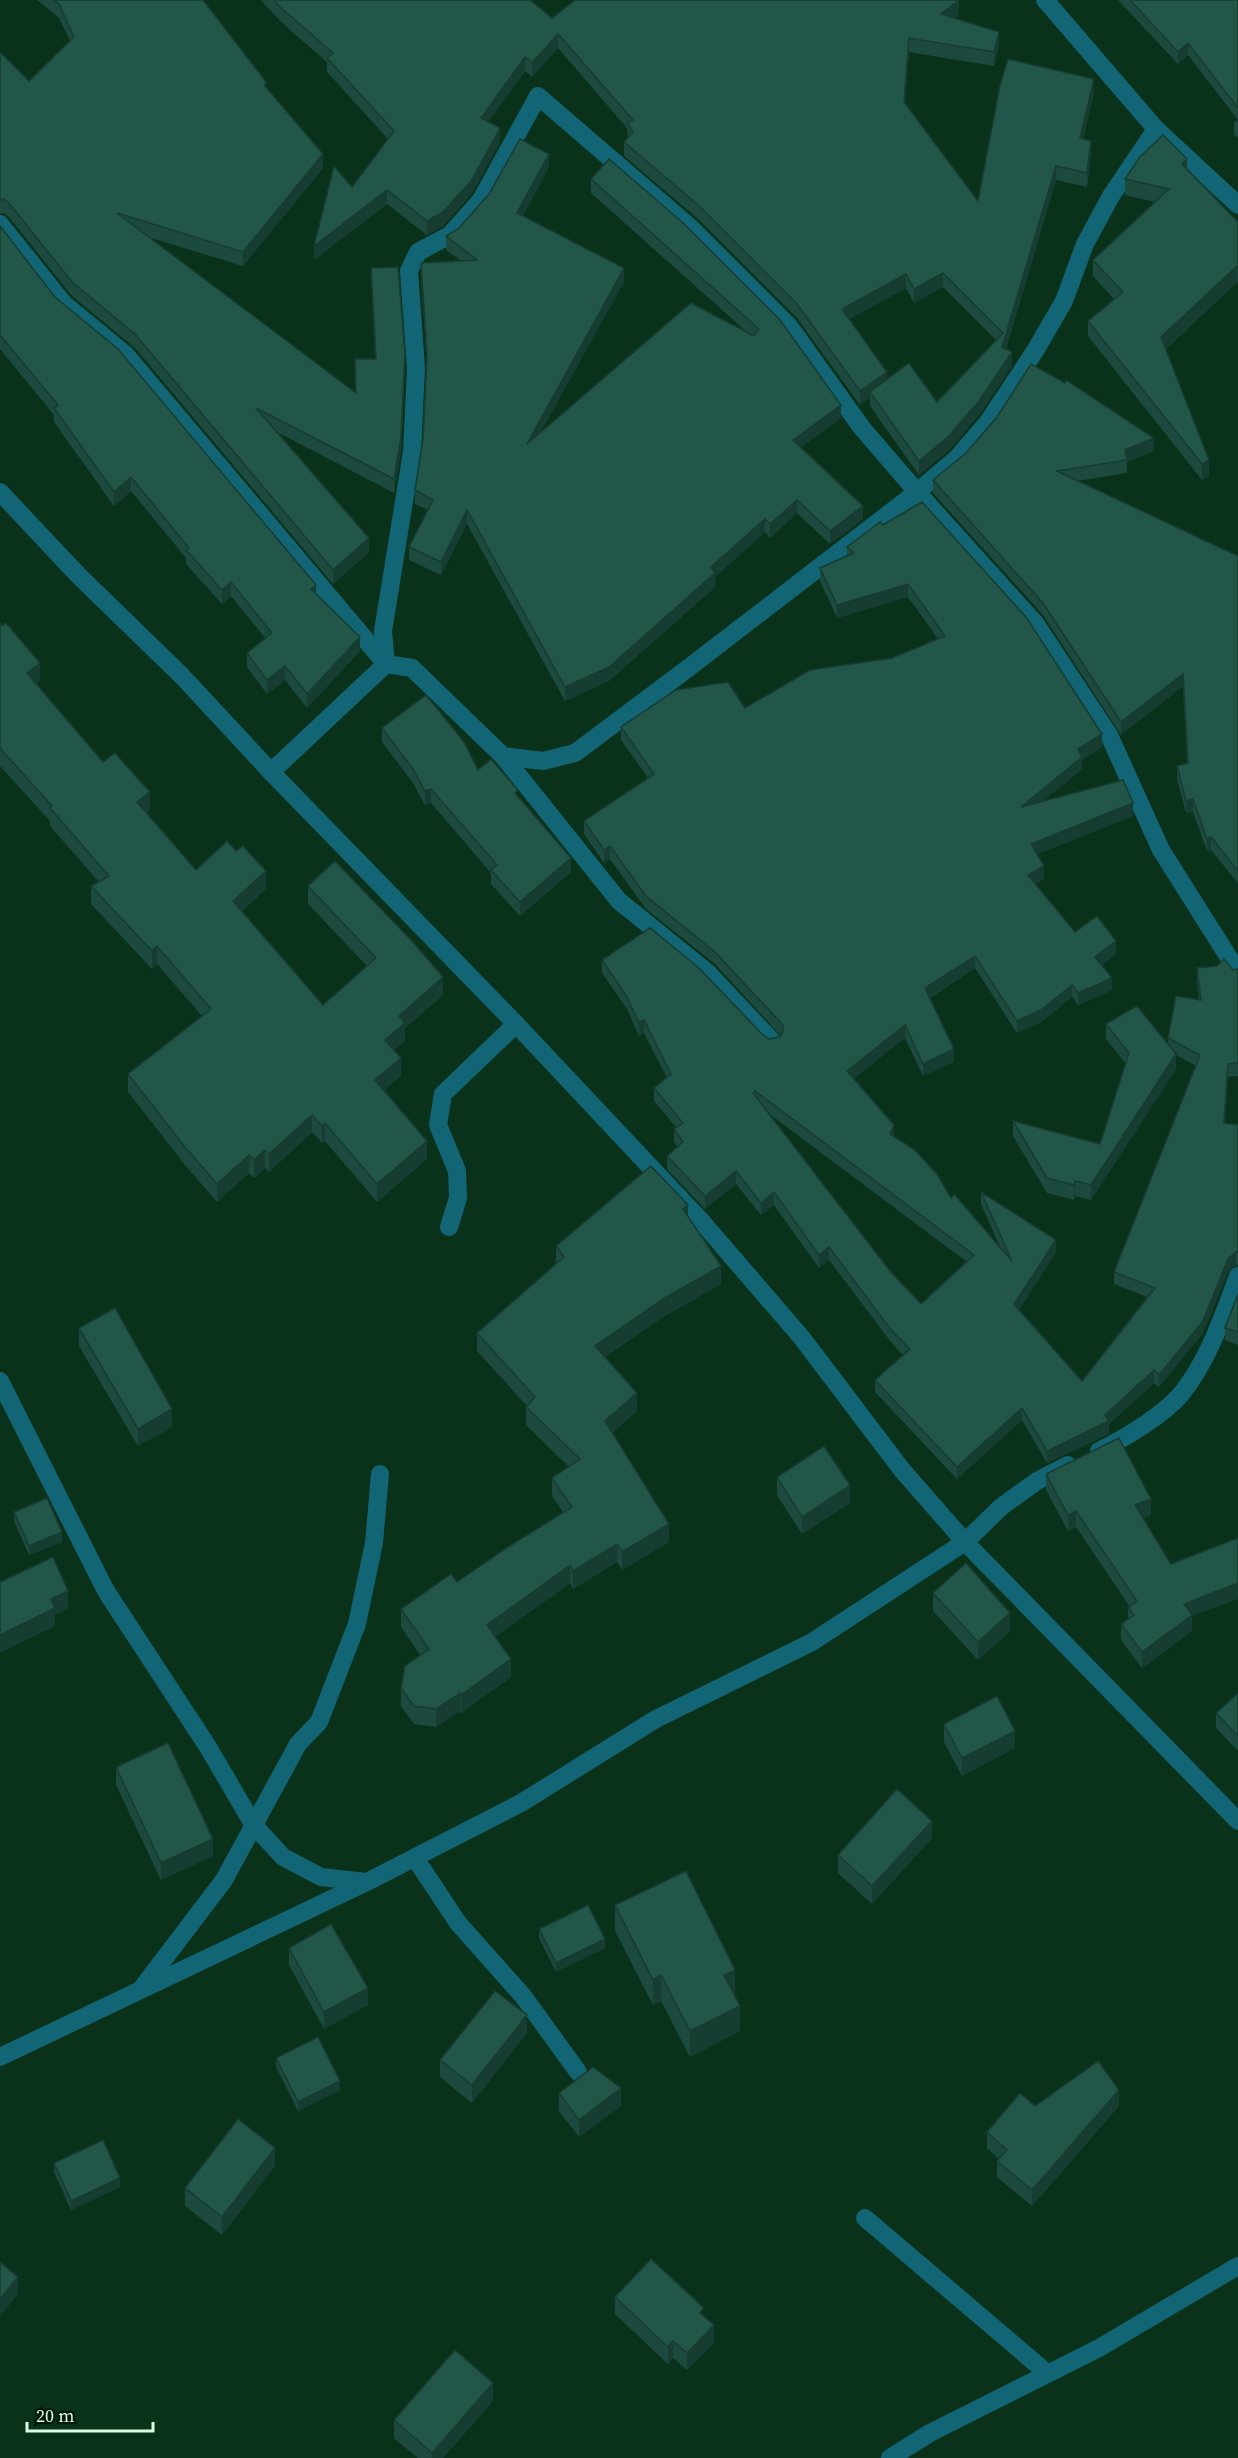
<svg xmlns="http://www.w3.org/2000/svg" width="1238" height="2458" viewBox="0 0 1238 2458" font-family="'Source Serif 4',serif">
	<rect width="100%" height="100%" fill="#0a321a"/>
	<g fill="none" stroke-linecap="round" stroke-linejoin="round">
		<!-- service -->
		<g stroke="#126574" stroke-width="18">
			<path d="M449,1227L458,1198L457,1171L438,1125L443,1094L516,1024"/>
			<path d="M415,1858L458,1923L523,1996L578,2072"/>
		</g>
		<!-- minor -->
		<g stroke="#126574" stroke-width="18">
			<path d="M1045,0L1156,129L1238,205"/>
			<path d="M0,224L64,304L126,355L386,664"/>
			<path d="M0,492L78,575L182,676L271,772L516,1024L703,1223L802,1338L902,1470L965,1542L1238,1821"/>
			<path d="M386,664L383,631L412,452L416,368L409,271L418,252L450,235L481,200L538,96L690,227L789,326L862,428L917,492L1035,623L1109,735L1161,850L1238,972"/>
			<path d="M503,756L619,901L707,972L772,1041"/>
			<path d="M271,772L386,664L412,668L503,756L543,761L575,753L687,669L917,492L957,458L988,422L1035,351L1064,301L1085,244L1111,196L1156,129"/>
			<path d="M0,1381L106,1591L208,1747L253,1824L283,1857L321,1877L366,1882"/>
			<path d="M1099,1451C1125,1438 1164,1415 1182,1393C1209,1359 1223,1316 1238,1276"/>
			<path d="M142,1988L224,1880L298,1744L319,1722L357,1624L374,1543L380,1474"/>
			<path d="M0,2057L367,1882L521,1803L656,1719L812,1642L965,1542L1001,1507L1037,1481L1068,1465"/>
			<path d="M865,2218L1047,2373"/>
			<path d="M890,2458L930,2433L1099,2348L1238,2266"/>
		</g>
	</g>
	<!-- wall -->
	<g fill="#1c4a3e" fill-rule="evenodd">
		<path d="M37,0H203L323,168L243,266L148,237L356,393L375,359L371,268L405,368L401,451L394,493L279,433L369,552L333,584L135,348L72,296L9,217L4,213L0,214V52L29,81L70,41L59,18Z"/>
		<path d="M261,0H530L552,18L959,14L954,18L999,45L994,66L909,52L905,103L978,201L1094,93L1083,139L1091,155L1087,187L1056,180L1006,349L1012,366L979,415L949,450L919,475L870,406V398L860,405L797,318L697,218L624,156V142L628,138L627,128L558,48L532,77L525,71L488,122L500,142L472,193L443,226L427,235L387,204L314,260L352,187L388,139L327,72V62L280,21ZM943,287L996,340L937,402L887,379L849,319L906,288L914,303Z"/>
		<path d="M1118,0H1238V138L1234,134V122L1238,120L1188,55L1178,64Z"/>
		<path d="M609,159L841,418L801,447L863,519L830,544L797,513L770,538L765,532L715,577V587L609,681L565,701L467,524L441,575L409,560V547L428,510L415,504V490L423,439L427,363L421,277V263L461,261L446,250V236L458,229L549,167L523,216L624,282L541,431L748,333L591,193V179Z"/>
		<path d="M1187,169L1238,222V283L1237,282L1166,349L1209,476L1202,480L1088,336V321L1114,299L1093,276V260L1155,202L1125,195V179Z"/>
		<path d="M0,226L55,297L316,594L360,651L307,708L285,680L267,694L247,667V653L266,639L231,596L222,604L186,564V558L131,491L114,506L54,422V415L0,349Z"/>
		<path d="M1154,451L1127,462V473L1077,481L1238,556V883L1211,850L1207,851L1193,812L1186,813L1177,779V766L1187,763L1183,686L1121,735L1043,615L933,493V480Z"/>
		<path d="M880,522L1102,747L1082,760V769L1043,801L1133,816L1037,854L1044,879L1035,884L1075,932L1116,954L1102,965L1112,990L1078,1005L1072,997L1041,1022L1017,1033L975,968L930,998L954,1062L923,1076L905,1038L853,1079L894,1136L951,1198L1000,1247L981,1204V1192L1056,1252L1019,1310L1082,1381L1147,1297L1114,1284V1272L1196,1066L1176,1055V1069L1091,1200L1075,1196L1074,1200L1047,1193L1013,1136V1121L1100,1144L1126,1064L1106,1039V1024L1168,1044V1038L1199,1000L1197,980V968L1238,969V1076L1228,1077L1225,1123L1238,1125V1266L1236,1265L1228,1272L1203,1333L1159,1387L1154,1383L1109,1424V1434L1047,1463L1022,1420L957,1479L875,1392V1380L903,1355L891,1342L829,1260L819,1268L774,1205L761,1215L736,1184L705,1209L667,1169V1156L677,1147L674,1142V1129L676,1127L654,1101V1088L667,1078L644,1033L639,1036L627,1009L602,973V960L769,1039L779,1037L780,1035L715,964L646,909L610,859L604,863L584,834V821L648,778L621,740V727L745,708L892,658L938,639L908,597L837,618L820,581V568L847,556V547ZM768,1113L967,1262L921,1304L890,1271Z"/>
		<path d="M0,623L40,680L36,684L103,762L150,810L146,813L196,870L266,889L242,911L323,1005L367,966L308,904V886L443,995L405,1028V1041L394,1050L401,1076L384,1090L427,1159L377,1202L325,1141L322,1143L312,1132L269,1172L265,1168L254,1178L249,1173L217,1202L185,1165L128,1092V1074L202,1016L157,964L152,969L91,904V886L99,882L50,826V821L0,766Z"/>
		<path d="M382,728L478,770L518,796L571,872L520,916L491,884V873L431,803L425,805L413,783L382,742Z"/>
		<path d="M688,1216L721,1284L663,1317L605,1357L637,1411L612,1433L669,1542L622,1570L617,1562L573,1589L570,1583L495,1637L511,1677L461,1713L460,1711L436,1727L414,1724L401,1706V1688L420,1655L401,1627V1609L457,1582L563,1512L552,1496V1478L569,1467L526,1425V1407L527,1406L477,1351V1333L556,1264V1246Z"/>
		<path d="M1238,1294V1345L1225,1340V1328Z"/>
		<path d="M79,1328L172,1427L138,1446L79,1346Z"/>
		<path d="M1046,1474L1151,1515L1143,1518L1192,1616V1631L1142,1668L1121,1640V1624L1128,1620V1608L1130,1607L1076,1527L1068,1531L1046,1490Z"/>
		<path d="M777,1477L850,1503L802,1534L777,1495Z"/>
		<path d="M14,1512L62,1542L29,1555L14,1521Z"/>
		<path d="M933,1593L1010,1631L978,1660L933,1611Z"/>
		<path d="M1238,1693V1751L1216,1728V1713Z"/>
		<path d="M944,1724L1015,1748L962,1776L944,1742Z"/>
		<path d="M116,1767L213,1856L161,1880L116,1785Z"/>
		<path d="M932,1838L872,1904L838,1873V1855Z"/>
		<path d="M615,1905L735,1995L740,2031L690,2057L661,2001L653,2005L615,1931Z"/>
		<path d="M539,1929L605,1948L556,1972L539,1938Z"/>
		<path d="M289,1948L368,2005L324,2029L289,1965Z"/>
		<path d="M527,2033L472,2103L440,2077V2060Z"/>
		<path d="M276,2058L340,2090L298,2111L276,2067Z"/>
		<path d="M559,2093L621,2106L579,2137L559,2111Z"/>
		<path d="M1035,2106H1119L1032,2206L997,2177V2161L999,2159L987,2148V2132Z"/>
		<path d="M54,2163L120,2187L71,2210L54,2172Z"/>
		<path d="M275,2166L222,2235L185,2206V2188Z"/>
		<path d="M615,2297L714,2343L687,2370L673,2358L668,2364L615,2314Z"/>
		<path d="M493,2401L443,2458H418L394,2438V2420Z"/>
	</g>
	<!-- shaded-wall -->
	<g fill="#173c32">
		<path d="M959,0V14L941,28V14Z"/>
		<path d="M999,32V45L994,66V52Z"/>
		<path d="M558,34V48L532,77V63Z"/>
		<path d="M909,38V52L904,116V102Z"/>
		<path d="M1188,43V55L1178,64V52Z"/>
		<path d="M525,57V71L481,132V118Z"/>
		<path d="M1094,79V93L1080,152V138Z"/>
		<path d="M500,128V142L472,193L443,226L427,235V221Z"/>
		<path d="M1091,141V155L1087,187V173Z"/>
		<path d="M323,154V168L243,266V252Z"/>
		<path d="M549,154V167L517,227V213Z"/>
		<path d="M1187,159V175L1182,164Z"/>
		<path d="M1056,166V180L1002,361V347Z"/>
		<path d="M387,190V204L314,260V246Z"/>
		<path d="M1237,266V282L1161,353V337Z"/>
		<path d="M624,268V282L527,457V444Z"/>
		<path d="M943,273V287L914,303V289Z"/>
		<path d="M906,274V288L842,323V309Z"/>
		<path d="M1012,352V366L979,415L949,450L919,475V461Z"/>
		<path d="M405,354L401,451L394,493V479Z"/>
		<path d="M887,372V385L870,392V398L860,405V391Z"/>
		<path d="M841,405V418L793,453V440Z"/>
		<path d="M1154,438V451L1127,462L1125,450Z"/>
		<path d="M1209,460V476L1202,480V464Z"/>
		<path d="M131,477V491L114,506V492Z"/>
		<path d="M797,500V513L770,538V524Z"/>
		<path d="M863,506V519L830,544V531Z"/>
		<path d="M467,510V524L441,575V562Z"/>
		<path d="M765,519V532L715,577V587L609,681L565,701V687L711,567Z"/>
		<path d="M369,538V552L333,584V570Z"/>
		<path d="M231,582V596L222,604V590Z"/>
		<path d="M908,584V597L837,618V605Z"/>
		<path d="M316,585V599L311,589Z"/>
		<path d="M360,637V651L307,708V694Z"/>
		<path d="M40,663V680L27,691V673Z"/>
		<path d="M285,666V680L267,694V680Z"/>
		<path d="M1183,674V686L1121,735V722Z"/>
		<path d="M1102,734V747L1082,760V769L1021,819V807L1078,749Z"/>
		<path d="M431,789V803L425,805V791Z"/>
		<path d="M150,792V810L137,820V802Z"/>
		<path d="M1193,799V812L1186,813V801Z"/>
		<path d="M1133,803V816L1031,856V844Z"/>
		<path d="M1211,837V850L1207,851V839Z"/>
		<path d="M610,846V859L604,863V850Z"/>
		<path d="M571,858V872L520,916V902Z"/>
		<path d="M1044,866V879L1028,888V875Z"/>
		<path d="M266,871V889L233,919V901Z"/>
		<path d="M1116,941V954L1095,970V957Z"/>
		<path d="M157,946V964L152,969V951Z"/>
		<path d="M975,956V968L925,1000V988Z"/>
		<path d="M443,977V995L405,1028V1041L385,1058V1040L399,1016Z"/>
		<path d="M1112,978V990L1078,1005V993Z"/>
		<path d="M1072,985V997L1041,1022L1017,1033V1021Z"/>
		<path d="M644,1020V1033L639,1036V1023Z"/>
		<path d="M905,1025V1038L847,1084V1071Z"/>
		<path d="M954,1049V1062L923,1076V1064Z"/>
		<path d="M1176,1054V1069L1091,1200V1185Z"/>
		<path d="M401,1058V1076L375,1098V1080Z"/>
		<path d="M1228,1064V1077L1224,1136V1123Z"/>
		<path d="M312,1115V1132L269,1172V1154Z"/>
		<path d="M325,1123V1141L322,1143V1126Z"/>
		<path d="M894,1125V1138L890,1134Z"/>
		<path d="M427,1141V1159L377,1202V1184Z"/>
		<path d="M265,1150V1168L254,1178V1160Z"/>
		<path d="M249,1155V1173L217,1202V1184Z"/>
		<path d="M736,1171V1184L705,1209V1196Z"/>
		<path d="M1075,1181V1196L1074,1200V1185Z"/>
		<path d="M774,1192V1205L761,1215V1203Z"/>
		<path d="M688,1205V1223L683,1209Z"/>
		<path d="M1056,1240V1252L1014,1317V1304Z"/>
		<path d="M829,1247V1260L819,1268V1255Z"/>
		<path d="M1236,1252V1265L1228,1272L1203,1333L1159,1387V1375L1228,1259Z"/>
		<path d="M721,1266V1284L663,1317L595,1364V1346L663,1299Z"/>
		<path d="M1154,1370V1383L1109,1424V1434L1047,1463V1451L1105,1415Z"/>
		<path d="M637,1393V1411L605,1439V1421Z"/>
		<path d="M1022,1408V1420L957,1479V1467Z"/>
		<path d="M172,1409V1427L138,1446V1429Z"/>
		<path d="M850,1485V1503L802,1534V1517Z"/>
		<path d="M1151,1499V1515L1135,1521V1505Z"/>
		<path d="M1076,1511V1527L1068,1531V1515Z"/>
		<path d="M669,1524V1542L622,1570V1552Z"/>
		<path d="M62,1532V1542L29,1555V1546Z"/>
		<path d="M617,1544V1562L573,1589V1571Z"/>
		<path d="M570,1565V1583L487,1643V1625Z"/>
		<path d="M1238,1583V1599L1192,1616V1631L1142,1668V1652L1184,1604Z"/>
		<path d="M68,1591V1609L55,1615V1626L0,1653V1635L51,1599Z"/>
		<path d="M1010,1613V1631L978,1660V1642Z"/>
		<path d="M511,1659V1677L461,1713V1695Z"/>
		<path d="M460,1693V1711L436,1727V1709Z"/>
		<path d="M1015,1731V1748L962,1776V1758Z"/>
		<path d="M932,1821V1838L872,1904V1886Z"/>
		<path d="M213,1839V1856L161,1880V1863Z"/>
		<path d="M605,1939V1948L556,1972V1963Z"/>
		<path d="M735,1970V1995L724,2001V1975Z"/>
		<path d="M661,1975V2001L653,2005V1980Z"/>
		<path d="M368,1988V2005L324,2029V2012Z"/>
		<path d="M740,2006V2031L690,2057V2031Z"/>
		<path d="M527,2015V2033L472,2103V2085Z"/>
		<path d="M340,2081V2090L298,2111V2102Z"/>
		<path d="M621,2088V2106L579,2137V2120Z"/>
		<path d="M1119,2090V2106L1032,2206V2190Z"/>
		<path d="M275,2148V2166L222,2235V2217Z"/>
		<path d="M120,2178V2187L71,2210V2201Z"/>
		<path d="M18,2277V2294L0,2317V2299Z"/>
		<path d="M714,2325V2343L687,2370V2353Z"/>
		<path d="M673,2341V2358L668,2364V2347Z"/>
		<path d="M493,2383V2401L443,2458H432V2453Z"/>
	</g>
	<!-- building -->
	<g fill="#215648" stroke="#173c32" stroke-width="1.5" fill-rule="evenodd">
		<path d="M54,0H203L267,83L264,85L323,154L243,252L117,213L356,393L355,359H376L371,268L398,267L405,354L401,437L394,479L256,408L369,538L333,570L135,334L72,282L9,203L4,199L0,200V52L29,81L74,37L59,4Z"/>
		<path d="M274,0H530L552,18L575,0H959L941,14L999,32L994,52L909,38L904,102L978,201L1000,85L1008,59L1094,79L1080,138L1091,141L1087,173L1056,166L1002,347L1012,352L979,401L949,436L919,461L870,392L909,363L937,402L1003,333L943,273L914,289L906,274L842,309L887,372L860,391L797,304L697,204L624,142L633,132L627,123L633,120L558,34L532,63L525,57L481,118L500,128L472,180L443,212L427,221L387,190L314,246L334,166L352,187L394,131L327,58L333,53L280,7Z"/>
		<path d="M1130,0H1238V108L1188,43L1178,52Z"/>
		<path d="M1163,135L1187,159L1182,164L1238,222V267L1237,266L1161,337L1209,460L1202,464L1088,321L1123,292L1093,260L1169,189L1125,179L1140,157Z"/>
		<path d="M520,139L549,154L517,213L624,268L527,444L691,303L754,336L759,329L591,179L609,159L682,222L780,320L841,405L793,440L863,506L830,531L797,500L770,524L765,519L711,567L715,573L609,667L565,687L467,510L441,562L409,547L433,500L415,490L423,439L427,355L421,263L477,260L446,236L458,229L489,194Z"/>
		<path d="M0,226L55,297L118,349L316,585L311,589L360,637L307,694L285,666L267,680L247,653L272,633L231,582L222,590L186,550L189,548L131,477L114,492L54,408L58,405L0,335Z"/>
		<path d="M1031,364L1065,383L1066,380L1154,438L1125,450L1127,460L1057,471L1238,556V871L1211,837L1207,839L1193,799L1186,801L1177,766L1188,763L1183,674L1121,722L1043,603L933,480L966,453L997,417Z"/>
		<path d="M922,502L1026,617L1102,734L1078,749L1082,757L1021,807L1123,780L1133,803L1031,844L1044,866L1028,875L1075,932L1097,916L1116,941L1095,957L1112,978L1078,993L1072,985L1041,1010L1017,1021L975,956L925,988L954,1049L923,1064L905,1025L847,1071L894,1125L890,1134L915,1150L937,1174L951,1198L954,1194L1012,1261L981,1192L1056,1240L1014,1304L1082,1381L1155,1288L1114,1272L1200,1055L1168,1038L1176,996L1201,1000L1197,968L1217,966L1224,959L1233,970L1238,969V1063L1228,1064L1224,1123L1238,1125V1253L1236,1252L1228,1259L1203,1321L1159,1375L1154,1370L1105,1415L1109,1421L1047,1451L1022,1408L957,1467L875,1380L910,1349L891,1330L829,1247L819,1255L774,1192L761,1203L736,1171L705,1196L667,1156L683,1142L674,1129L683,1123L654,1088L671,1074L644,1020L639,1023L627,997L602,960L650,928L699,968L764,1036L769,1039L779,1037L783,1032V1025L715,952L646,896L610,846L604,850L584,821L654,774L621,727L676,690L728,682L745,708L810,670L892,658L945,636L908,584L837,605L820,568L854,553L847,547L880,522L883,525ZM755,1091L974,1255L921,1304L890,1271L753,1093Z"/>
		<path d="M0,623L2,626L6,623L40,663L27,673L103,762L115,753L150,792L137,802L196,870L227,841L236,851L243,846L266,871L233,901L323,1005L376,958L308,886L335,861L413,942L443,977L399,1016L405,1023L385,1040L401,1058L375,1080L427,1141L377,1184L325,1123L322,1126L312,1115L269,1154L265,1150L254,1160L249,1155L217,1184L185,1147L128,1074L211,1009L157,946L152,951L91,886L109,876L50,808L52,806L0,748Z"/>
		<path d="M426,695L464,742L478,770L491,759L518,790L515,793L571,858L520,902L491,870L497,865L431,789L425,791L413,769L382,728Z"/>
		<path d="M1137,1006L1176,1054L1091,1185L1075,1181L1074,1185L1047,1178L1013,1121L1100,1144L1129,1053L1106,1024Z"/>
		<path d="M651,1166L688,1205L683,1209L721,1266L663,1299L595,1346L637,1393L605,1421L669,1524L622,1552L617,1544L573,1571L570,1565L487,1625L511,1659L461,1695L460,1693L436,1709L414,1706L401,1688L405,1666L429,1649L401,1609L451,1574L457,1582L508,1547L572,1507L552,1478L580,1459L526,1407L535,1397L477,1333L564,1257L556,1246Z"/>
		<path d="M1238,1294V1332L1225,1328Z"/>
		<path d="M115,1308L172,1409L138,1429L79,1328Z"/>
		<path d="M1119,1438L1151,1499L1135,1505L1171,1564L1238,1538V1583L1184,1604L1192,1615L1142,1652L1121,1624L1134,1615L1128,1608L1137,1601L1076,1511L1068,1515L1046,1474Z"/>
		<path d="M824,1446L850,1485L802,1517L777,1477Z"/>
		<path d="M47,1498L62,1532L29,1546L14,1512Z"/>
		<path d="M53,1557L68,1591L51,1599L55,1608L0,1635V1582Z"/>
		<path d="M966,1563L1010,1613L978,1642L933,1593Z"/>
		<path d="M1238,1693V1736L1216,1713Z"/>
		<path d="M997,1696L1015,1731L962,1758L944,1724Z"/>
		<path d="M168,1743L213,1839L161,1863L116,1767Z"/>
		<path d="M897,1789L932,1821L872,1886L838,1855Z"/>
		<path d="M686,1871L735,1970L724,1975L740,2006L690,2031L661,1975L653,1980L615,1905Z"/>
		<path d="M588,1905L605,1939L556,1963L539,1929Z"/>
		<path d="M331,1924L368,1988L324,2012L289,1948Z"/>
		<path d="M495,1991L527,2015L472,2085L440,2060Z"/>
		<path d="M318,2037L340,2081L298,2102L276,2058Z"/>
		<path d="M1098,2061L1119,2090L1032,2190L997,2161L1007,2150L987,2132L1020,2093L1035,2106Z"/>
		<path d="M593,2067L621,2088L579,2120L559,2093Z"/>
		<path d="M238,2119L275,2148L222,2217L185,2188Z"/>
		<path d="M103,2140L120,2178L71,2201L54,2163Z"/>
		<path d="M651,2259L704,2308L700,2313L714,2325L687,2353L673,2341L668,2347L615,2297Z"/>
		<path d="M0,2262L18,2277L0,2299Z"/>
		<path d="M455,2350L493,2383L432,2453L394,2420Z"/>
	</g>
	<!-- scale -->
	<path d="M27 2422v9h126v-9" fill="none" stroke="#d9fde3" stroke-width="3"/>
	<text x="36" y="2422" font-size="18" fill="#d9fde3" stroke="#001807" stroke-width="4.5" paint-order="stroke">20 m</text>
</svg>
